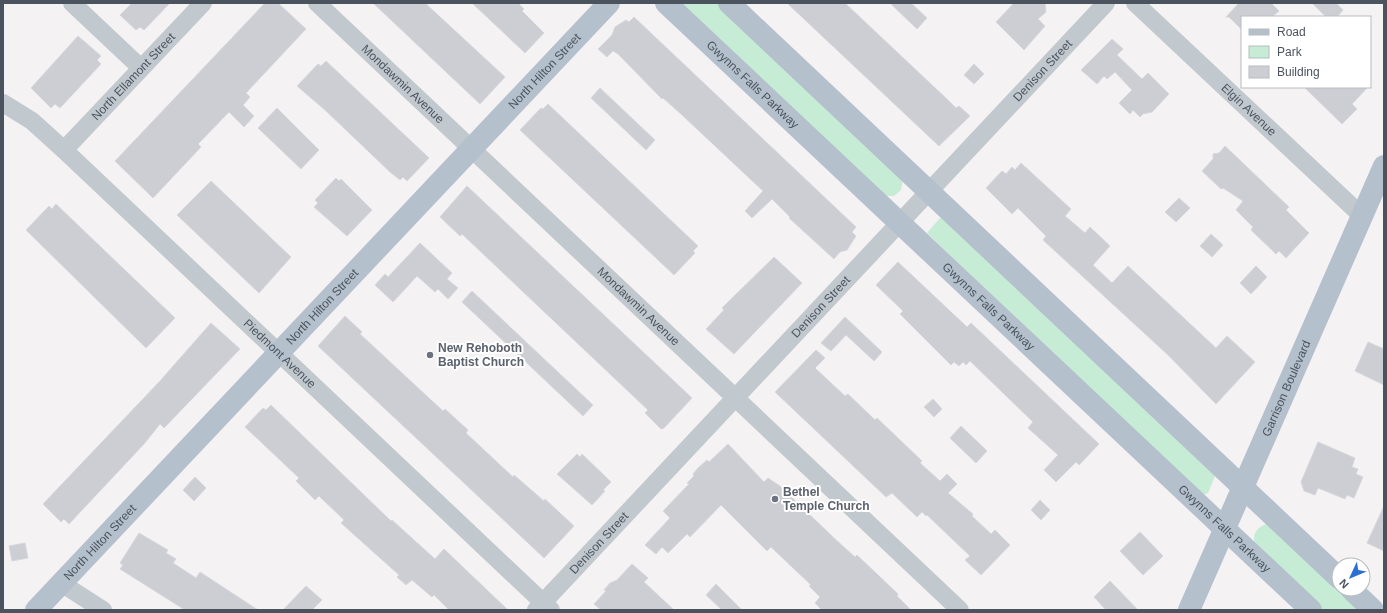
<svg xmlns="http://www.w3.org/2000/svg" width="1387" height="613" viewBox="0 0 1387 613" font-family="Arial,sans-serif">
	<rect width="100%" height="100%" fill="#f4f2f2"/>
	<!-- green -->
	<g fill="#c6ecd6">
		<path d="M677,3H717L898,172L903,179L901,190L894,196H886Z"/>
		<path d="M940,218L947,219L1215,476L1208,493L1201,496L927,233Z"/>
		<path d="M1266,524L1362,610H1323L1257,549C1251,537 1254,529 1266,524Z"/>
	</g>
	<!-- building -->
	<g fill="#cdced4" stroke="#d7d8dd">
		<path d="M132,3H170L144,30L140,27L136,30L120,15Z"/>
		<path d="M265,3H278L306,29L246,93L250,97L243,105L254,116L244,127L229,112L199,143L198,144L201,147L153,198L115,161Z"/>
		<path d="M373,3H425L505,77L480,104Z"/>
		<path d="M472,3H518L524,9L522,11L544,33L525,53Z"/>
		<path d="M787,3H845L949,101L956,108L959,106L970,116L939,146Z"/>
		<path d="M890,3H911L927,18L917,29Z"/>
		<path d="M1014,3H1045L1046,12L1038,19L1045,26L1024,50L996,22Z"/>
		<path d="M1239,3H1271L1279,11L1272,17H1242V30L1229,17H1226Z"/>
		<path d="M1312,3H1336L1343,10L1337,17H1326Z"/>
		<path d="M634,17L856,227L852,232L856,236L847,250L840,252L834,259L789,218L790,217L772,199L752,218L745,211L763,191L682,115L663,98L662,99L618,54L613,51L607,57L598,49L612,35L615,27L626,20L629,22Z"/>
		<path d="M78,36L101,56L97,60L101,64L60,108L55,104L51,108L31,88Z"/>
		<path d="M1112,39L1123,49L1117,55L1142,79L1148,73L1169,94L1152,112L1143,114L1140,117L1133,110L1130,114L1119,103L1132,90L1115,72L1107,79L1104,76L1097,84L1081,70Z"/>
		<path d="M326,61L429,158L407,181L403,177L400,180L390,172L325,110L297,86L318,64L321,66Z"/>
		<path d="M974,64L984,74L974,84L964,75Z"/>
		<path d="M1304,87H1368L1352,104L1357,109L1342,124Z"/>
		<path d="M600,88L655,140L646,150L591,98Z"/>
		<path d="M548,104L698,246L693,251L695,253L674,275L520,130L541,108L543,109Z"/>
		<path d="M277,108L319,150L301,169L258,128Z"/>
		<path d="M1225,146L1289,207L1286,210L1309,233L1286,258L1279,251L1276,254L1251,230L1253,227L1236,210L1243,201L1223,188L1221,189L1202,171L1213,159V154L1219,153Z"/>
		<path d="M1021,163L1071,209L1065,216L1085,233L1090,227L1110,246L1093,265L1112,283L1128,266L1216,348L1227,336L1255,362L1216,404L1168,355L1043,240L1046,236L1018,208L1012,214L986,188L1002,171L1006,174L1012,167L1015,170Z"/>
		<path d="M336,178L339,181L341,179L372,210L347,236L314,207L318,203L315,200Z"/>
		<path d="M211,181L291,257L259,293L177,215Z"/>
		<path d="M467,186L692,398L664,428L661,429L645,413L648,410L519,288L462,234L460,236L440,217Z"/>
		<path d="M1179,198L1190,208L1176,222L1165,212Z"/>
		<path d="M56,204L175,318L146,348L26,230L49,206L52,209Z"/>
		<path d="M1211,234L1223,245L1212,257L1200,246Z"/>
		<path d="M420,243L452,273L447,279L458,288L448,299L438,289L435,292L417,276L393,302L375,285L385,274L388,277Z"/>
		<path d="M774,257L802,283L734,354L706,329L724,310L722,308L727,303Z"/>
		<path d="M898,262L967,327L971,323L1099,444L1079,465L1076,462L1056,482L1044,470L1058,455L1028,428L1033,422L970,361L966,365L963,362L959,366L954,362L951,365L900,314L903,311L876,285Z"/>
		<path d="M1256,266L1267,277L1251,294L1240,283Z"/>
		<path d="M472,291L593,405L583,416L462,302Z"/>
		<path d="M345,316L362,332L360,334L443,411L445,409L468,430L466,433L513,477L514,475L544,501L545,499L574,526L544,558L318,346Z"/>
		<path d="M845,317L882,352L874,361L846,335L831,351L821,343Z"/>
		<path d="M211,323L240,349L164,428L160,424L144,444L69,524L64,519L61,522L43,504L160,381Z"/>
		<path d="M1368,342L1384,349V385L1355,371Z"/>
		<path d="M816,350L825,358L815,368L845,396L848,394L875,420L877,418L922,461L920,463L940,481L947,474L957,484L948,493L973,514L972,516L991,534L995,530L1010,545L981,575L965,560L970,556L927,515L926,516L922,512L917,517L892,493L886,497L775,392Z"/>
		<path d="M933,399L942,409L934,417L924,407Z"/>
		<path d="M271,405L391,521L392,520L435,559L444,549L508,610H449L434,595L432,597L412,580L406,585L397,577L399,575L341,523L344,520L319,496L315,500L296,481L299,478L245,427L263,408L266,410Z"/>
		<path d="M961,426L987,451L976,463L950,438Z"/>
		<path d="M1318,442L1355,458L1352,467L1358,469L1356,474L1363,477L1354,498L1347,495L1345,499L1318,488L1315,495L1304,491L1301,482Z"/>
		<path d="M728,444L764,482L768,478L780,486L834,538L855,557L857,555L898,594L897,596L911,610H822L815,603L820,597L809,586L811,585L771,547L767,551L721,505L690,537L687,534L668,553L662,547L656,554L645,545L670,518L663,511L689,484L687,483L694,476L693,474L698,468L707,460L709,462Z"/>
		<path d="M577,454L580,457L582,454L611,482L603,490L605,491L592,505L557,474Z"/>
		<path d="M195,477L206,488L194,501L183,490Z"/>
		<path d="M1040,500L1050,510L1041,520L1031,510Z"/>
		<path d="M1384,506V551L1367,543Z"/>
		<path d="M1140,532L1163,556L1143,575L1120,551Z"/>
		<path d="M139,533L168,550L166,553L176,559L173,563L196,578L200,572L258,610H185L120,569L123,565L120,563Z"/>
		<path d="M25,543L28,558L12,561L9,546Z"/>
		<path d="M632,564L648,578L644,582L674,610H601L594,604L606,591L604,590L610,583L617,580Z"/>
		<path d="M1110,581L1138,610H1106L1094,597Z"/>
		<path d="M716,584L742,610H722L706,595Z"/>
		<path d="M306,586L322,600L312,610H283Z"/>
	</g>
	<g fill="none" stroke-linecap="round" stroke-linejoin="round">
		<!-- minor -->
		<g stroke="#c1c9cf" stroke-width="18">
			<path d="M72,3L141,68"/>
			<path id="s1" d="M317,3L960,610"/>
			<path id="s2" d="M1135,3L1362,216"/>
			<path id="s3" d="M3,103L32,121L64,150L551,610"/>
			<path id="s4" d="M64,150L203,3"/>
			<path d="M61,583L103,610"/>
			<path id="s5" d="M536,610L1106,3"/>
		</g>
		<!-- major -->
		<g stroke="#b5c0cd" stroke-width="22">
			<path id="s6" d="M666,3L1311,610"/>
			<path d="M729,3L1339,578"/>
			<path d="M1351,589L1373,610"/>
			<path id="s7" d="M36,610L609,3"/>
			<path id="s8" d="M1189,610L1384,166"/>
		</g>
	</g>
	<!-- markers -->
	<g fill="#6b7280" stroke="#fff" stroke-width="1.5">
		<circle cx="430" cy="355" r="4"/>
		<circle cx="775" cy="499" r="4"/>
	</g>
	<g text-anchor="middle" stroke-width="4" stroke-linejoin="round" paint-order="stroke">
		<!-- street labels -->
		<g font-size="12" fill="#4b545e" stroke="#fff">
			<text dy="4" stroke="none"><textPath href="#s5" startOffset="740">Denison Street</textPath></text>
			<text dy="4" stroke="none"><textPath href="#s7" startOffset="741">North Hilton Street</textPath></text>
			<text dy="4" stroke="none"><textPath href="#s4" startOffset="101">North Ellamont Street</textPath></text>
			<text dy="4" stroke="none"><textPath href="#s1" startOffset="118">Mondawmin Avenue</textPath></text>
			<text dy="4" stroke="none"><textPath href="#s6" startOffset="119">Gwynns Falls Parkway</textPath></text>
			<text dy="4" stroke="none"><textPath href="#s2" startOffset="156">Elgin Avenue</textPath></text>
			<text dy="4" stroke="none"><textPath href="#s1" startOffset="442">Mondawmin Avenue</textPath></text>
			<text dy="4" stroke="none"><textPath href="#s6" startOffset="443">Gwynns Falls Parkway</textPath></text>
			<text dy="4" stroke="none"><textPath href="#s7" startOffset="417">North Hilton Street</textPath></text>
			<text dy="4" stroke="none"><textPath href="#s5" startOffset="416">Denison Street</textPath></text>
			<text dy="4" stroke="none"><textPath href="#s3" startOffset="374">Piedmont Avenue</textPath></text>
			<text dy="4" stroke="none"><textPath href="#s8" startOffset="242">Garrison Boulevard</textPath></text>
			<text dy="4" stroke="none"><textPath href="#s6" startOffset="767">Gwynns Falls Parkway</textPath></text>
			<text dy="4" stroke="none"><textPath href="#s7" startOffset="93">North Hilton Street</textPath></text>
			<text dy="4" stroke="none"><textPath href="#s5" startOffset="92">Denison Street</textPath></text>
		</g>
		<!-- worship labels -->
		<g font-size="12" font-weight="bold" fill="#5b616d" stroke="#fff" text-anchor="start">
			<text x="438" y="352">New Rehoboth<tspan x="438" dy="14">Baptist Church</tspan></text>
			<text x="783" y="496">Bethel<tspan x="783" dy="14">Temple Church</tspan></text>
		</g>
	</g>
	<!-- border -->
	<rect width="1387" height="613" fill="none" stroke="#4b545e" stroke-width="8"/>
	<!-- legend -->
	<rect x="1241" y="16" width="130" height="72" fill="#ffffff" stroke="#b7bbbf"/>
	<rect x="1249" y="29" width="20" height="6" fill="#b5c0cd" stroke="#b7bbbf"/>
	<text x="1277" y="36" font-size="12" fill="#4b545e">Road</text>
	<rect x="1249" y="46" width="20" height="12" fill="#c6ecd6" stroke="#b7bbbf"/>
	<text x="1277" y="56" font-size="12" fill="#4b545e">Park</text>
	<rect x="1249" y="66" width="20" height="12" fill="#cdced4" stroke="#b7bbbf"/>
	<text x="1277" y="76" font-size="12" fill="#4b545e">Building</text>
	<!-- north arrow -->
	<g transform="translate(1351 577) rotate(226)"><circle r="19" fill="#ffffff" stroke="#b7bbbf"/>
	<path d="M0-3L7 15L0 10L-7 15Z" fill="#2c6fd4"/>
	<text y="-6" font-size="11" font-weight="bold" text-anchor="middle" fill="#4b545e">N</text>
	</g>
</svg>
